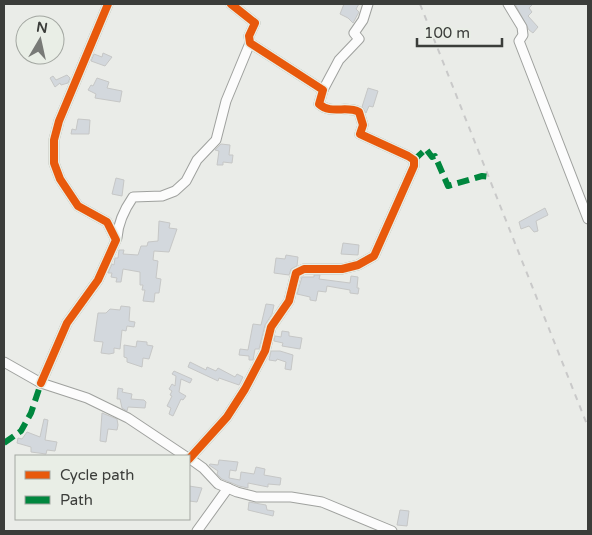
<svg xmlns="http://www.w3.org/2000/svg" width="592" height="535" viewBox="0 0 592 535" font-family="'Varela Round',sans-serif">
	<rect width="100%" height="100%" fill="#eaece8"/>
	<!-- building -->
	<g fill="#d3d8dd" stroke="#c6c7c6">
		<path d="M344,4H359L356,9L359,12L353,23L348,18L340,14Z"/>
		<path d="M515,4H533L529,8L532,12L528,16L538,27L533,33L529,30Z"/>
		<path d="M103,53L112,57L105,66L91,61L94,54L102,57Z"/>
		<path d="M67,75L70,78L68,83L61,85L60,83L55,87L50,78L53,76L56,80Z"/>
		<path d="M97,78L109,82L107,88L122,91L120,102L95,98L96,94L88,90L91,85L93,86Z"/>
		<path d="M368,88L378,91L373,107L369,106L366,113L362,107Z"/>
		<path d="M78,119L90,120L89,134H71L72,129L76,130Z"/>
		<path d="M221,144L230,145L229,155H233L232,163L223,162V165H217L219,151L215,150Z"/>
		<path d="M116,178L124,180L122,196L112,194Z"/>
		<path d="M545,208L548,215L536,221L538,231L534,232L529,226L521,229L519,222Z"/>
		<path d="M159,221L170,223L169,228L177,229L169,252L154,251L153,260L158,261L156,278L161,279L159,293H155L154,302L143,301L145,290H142L143,285H140V272L123,269L121,282H116L117,278L111,277L112,273H108L112,264L114,265L115,258H118L119,250H124L123,254L138,255L141,246H147L148,242L158,241Z"/>
		<path d="M343,243L359,245L358,255L341,254Z"/>
		<path d="M286,255L298,257L297,266L291,269L289,275L274,273L276,258L285,259Z"/>
		<path d="M314,275H320L319,279L350,283L351,276L358,277L357,288H359L358,294L350,293V290L327,286L326,292L318,291L316,301L310,300V297L297,294L302,277H314Z"/>
		<path d="M266,304L274,305L272,314L265,325L259,349H255L253,360H249V356L239,355L240,349L248,350L253,324L261,325Z"/>
		<path d="M121,306L130,307L129,321L135,322L134,327L127,326L126,331L122,330L120,349L114,348V353L109,354L101,353L103,342L94,341L98,313H106L110,309L120,310Z"/>
		<path d="M282,331L289,332V336L302,338L300,349L282,346L283,343L274,341L275,336L281,337Z"/>
		<path d="M137,341L147,342V345L153,346L149,359L143,358L142,367L127,362V358L124,357V345L136,347Z"/>
		<path d="M271,351H280L293,355L291,370L285,369L286,362L277,359L276,361L269,360Z"/>
		<path d="M190,362L206,370L207,367L216,371L218,368L235,377L237,374L243,377L239,385L219,378L218,381L188,367Z"/>
		<path d="M174,371L192,379L190,383L181,379L179,392L186,396L183,400L181,399L173,416L169,414L171,408L167,406L172,396L170,395L172,391L169,389L172,384L175,386L176,376L172,374Z"/>
		<path d="M118,388L123,389L122,392L132,394L131,399L144,400L146,402L145,408L128,407L127,411L122,408L120,399H117Z"/>
		<path d="M102,413L117,419L118,425L117,430L108,429L106,442L100,441Z"/>
		<path d="M44,419L48,420L45,440L57,442L55,451L47,450L46,454L31,452V447L17,443L18,438L22,439L27,432L40,437Z"/>
		<path d="M219,460L238,462L236,471L230,470L229,478L240,480L241,472L254,474L256,467L265,469L264,475L281,478L280,485L268,484V487L248,483V488L239,486L222,479L217,474L218,471L209,465L210,464L218,465Z"/>
		<path d="M189,486L202,488L197,502L189,501Z"/>
		<path d="M249,502L266,505L267,510L274,511L273,516L248,510Z"/>
		<path d="M400,510L409,511L407,526L397,525Z"/>
	</g>
	<g fill="none" stroke-linecap="round" stroke-linejoin="round">
		<!-- minor casing -->
		<g stroke="#9fa19e" stroke-width="11">
			<g id="minor">
				<path d="M508,4L522,27L523,35L519,41L588,219"/>
				<path d="M323,90L339,60L359,39L354,33L363,20L368,4"/>
				<path d="M117,238C118,223 124,210 133,197L162,196L175,191L186,181L197,160L216,140L226,101L250,43"/>
				<path d="M4,362L41,383L87,398L128,418L185,456"/>
				<path d="M41,383L67,323L98,280L116,240L107,222L78,206L60,179L54,163V140L59,121L108,4"/>
				<path d="M189,458L203,468L218,484L237,492L256,497H291L322,502L392,531"/>
				<path d="M189,459L227,417L245,389L265,351L271,327L289,301L296,273L304,269H342L358,265L374,256L414,166V160L408,156L360,134L363,125L359,112C347,105 331,115 319,104L323,90L250,43L249,36L255,23L231,4"/>
				<path d="M197,531L228,488"/>
			</g>
		</g>
		<!-- minor -->
		<use href="#minor" stroke="#fcfcfc" stroke-width="9"/>
		<!-- rail -->
		<path stroke="#c9c9c9" stroke-width="2" stroke-dasharray="6 6" stroke-linecap="butt" d="M420,4L588,427"/>
		<!-- quiet -->
		<g stroke="#00873e" stroke-width="6" stroke-dasharray="12 6" stroke-linecap="butt">
			<path d="M414,160L426,149L432,157L435,156L448,186L482,176L490,177"/>
			<path d="M4,443L21,431L31,413L41,383"/>
		</g>
		<!-- cycleway casing -->
		<g stroke="#e9eee6" stroke-width="11">
			<g id="cycleway">
				<path d="M41,383L67,323L98,280L116,240L107,222L78,206L60,179L54,163V140L59,121L108,4"/>
				<path d="M189,459L227,417L245,389L265,351L271,327L289,301L296,273L304,269H342L358,265L374,256L414,166V160L408,156L360,134L363,125L359,112C347,105 331,115 319,104L323,90L250,43L249,36L255,23L231,4"/>
			</g>
		</g>
		<!-- cycleway -->
		<use href="#cycleway" stroke="#e8590c" stroke-width="8"/>
	</g>
	<!-- border -->
	<rect width="592" height="535" fill="none" stroke="#3b3d3a" stroke-width="10"/>
	<!-- legend -->
	<rect x="15" y="455" width="175" height="65" fill="#e9eee6" stroke="#a3a7a1"/>
	<rect x="25" y="471" width="25" height="8" fill="#e8590c" stroke="#a3a7a1"/>
	<text x="60" y="480" font-size="15" fill="#3b3d3a">Cycle path</text>
	<rect x="25" y="496" width="25" height="8" fill="#00873e" stroke="#a3a7a1"/>
	<text x="60" y="505" font-size="15" fill="#3b3d3a">Path</text>
	<!-- north arrow -->
	<g transform="translate(40 40) rotate(9)"><circle r="24" fill="#e9eee6" stroke="#a3a7a1"/>
	<path d="M0-4L9 19L0 12L-9 19Z" fill="#787a77"/>
	<text y="-8" font-size="14" font-weight="bold" text-anchor="middle" fill="#3b3d3a">N</text>
	</g>
	<!-- scale -->
	<path d="M417 38v8h85v-8" fill="none" stroke="#3b3d3a" stroke-width="2.5"/>
	<text x="424" y="38" font-size="15" fill="#3b3d3a" stroke="#e9eee6" stroke-width="4" paint-order="stroke">100 m</text>
</svg>
